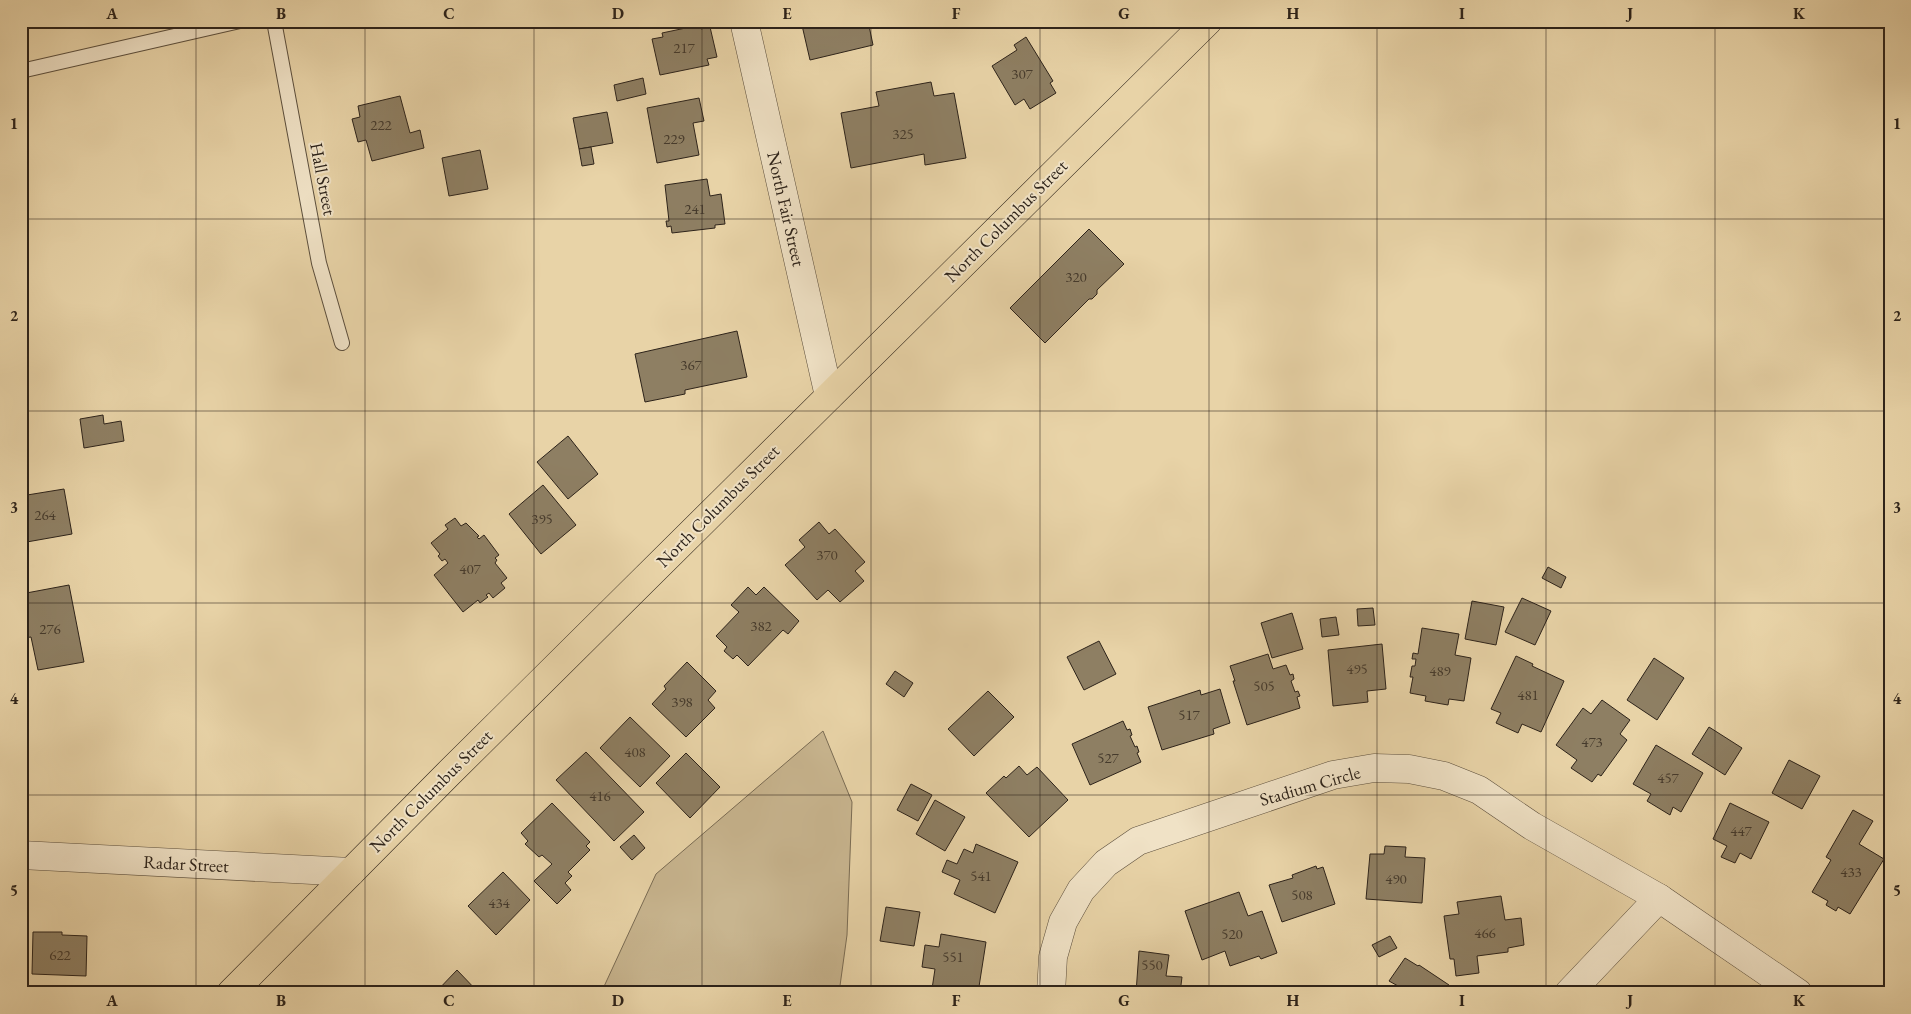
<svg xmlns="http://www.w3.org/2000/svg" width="1911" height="1014" viewBox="0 0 1911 1014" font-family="'EB Garamond',serif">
	<rect width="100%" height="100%" fill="#e8d3a7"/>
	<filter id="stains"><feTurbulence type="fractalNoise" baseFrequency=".004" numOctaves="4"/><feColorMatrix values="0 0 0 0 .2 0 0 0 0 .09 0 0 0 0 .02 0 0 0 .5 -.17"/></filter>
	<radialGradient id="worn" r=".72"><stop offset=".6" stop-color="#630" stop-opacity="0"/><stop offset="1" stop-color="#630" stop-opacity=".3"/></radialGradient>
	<!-- green -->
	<path fill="#c8b58f" stroke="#7a6c54" d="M823,731L852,802L847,935L839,993H601L656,874Z"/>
	<!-- building -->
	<g fill="#8e7f63" stroke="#2d231a">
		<path d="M801,21H868L873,45L810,60Z"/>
		<path d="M700,25L701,29L710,27L717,57L707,59L709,65L660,75L652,39L663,37L662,33Z"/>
		<path d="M1026,37L1053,81L1050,83L1056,93L1030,109L1024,99L1015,105L992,66L1017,50L1014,45Z"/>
		<path d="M643,78L646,94L617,101L614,85Z"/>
		<path d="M931,82L934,96L954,93L966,158L925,165L924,154L851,168L841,113L879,106L876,92Z"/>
		<path d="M400,96L410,133L420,130L424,148L372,161L366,140L358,142L352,119L360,117L358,106Z"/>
		<path d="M699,98L704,121L693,123L699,155L657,163L647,108Z"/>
		<path d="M607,112L613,143L579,149L573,118Z"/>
		<path d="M591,147L594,164L582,166L579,149Z"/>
		<path d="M480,150L488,189L449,196L442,158Z"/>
		<path d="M707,179L710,196L721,194L725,224L715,225V228L672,233L671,226L667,227L666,221H669L665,185Z"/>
		<path d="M1089,229L1124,264L1097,290V294L1092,299H1089L1045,343L1010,308Z"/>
		<path d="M737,331L747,377L685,390V394L645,402L635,354Z"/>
		<path d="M103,415L104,424L121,421L124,441L84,448L80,419Z"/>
		<path d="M568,436L598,474L568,499L537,462Z"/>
		<path d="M543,485L576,525L541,554L509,514Z"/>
		<path d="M64,489L72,534L21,543V496Z"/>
		<path d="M455,518L461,526L466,523L479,536L477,537L479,539L484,535L499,555L495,558L497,560L495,563L507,578L501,583L505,588L493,598L489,593L486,595L488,597L480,603L478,600L463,612L434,575L448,563L445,559L442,561L438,556L440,554L431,543L448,529L445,525Z"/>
		<path d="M819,522L829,534L835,529L865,562L855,571L864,581L840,602L828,590L817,600L785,565L805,547L799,540Z"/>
		<path d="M1548,567L1566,577L1561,588L1542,578Z"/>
		<path d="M69,585L84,662L38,670L31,637L24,638L21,622V594Z"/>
		<path d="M748,587L756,595L764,587L799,621L788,634L783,630L748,666L737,655L733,659L724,651L727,647L716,636L739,612L731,605Z"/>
		<path d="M1522,598L1551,611L1535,645L1505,632Z"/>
		<path d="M1472,601L1504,607L1496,645L1465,639Z"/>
		<path d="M1373,608L1375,625L1358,626L1357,609Z"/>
		<path d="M1292,613L1303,649L1272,658L1261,623Z"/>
		<path d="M1336,617L1339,635L1322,637L1320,619Z"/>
		<path d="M1422,628L1459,634L1455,655L1471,658L1464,701L1449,699L1448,705L1425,701L1426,696L1410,693L1413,677H1410L1412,666H1415L1416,659H1412L1413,653L1418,654Z"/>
		<path d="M1099,641L1116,674L1084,690L1067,657Z"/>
		<path d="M1382,644L1386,689L1367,691L1368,702L1333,706L1328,650Z"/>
		<path d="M1268,654L1273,669L1286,665L1290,675L1293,674L1294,679L1291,681L1295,692L1298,691L1300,696L1297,697L1300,708L1247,725L1233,681H1235L1230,666Z"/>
		<path d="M1516,656L1533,664L1532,666L1564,681L1541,732L1522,724L1518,733L1496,723L1501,713L1491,709Z"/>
		<path d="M1654,658L1684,678L1657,720L1627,700Z"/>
		<path d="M687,662L716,691L708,700L715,708L686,737L652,704L666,689L664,686Z"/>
		<path d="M895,671L913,683L904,697L886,684Z"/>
		<path d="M1220,689L1230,723L1213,729L1214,734L1162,750L1148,707L1200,690L1201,695Z"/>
		<path d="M988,691L1014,717L974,756L948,729Z"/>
		<path d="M1602,700L1630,720L1620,734L1627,740L1601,776L1598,774L1592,782L1571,768L1577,760L1556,745L1583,708L1591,714Z"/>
		<path d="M630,717L670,756L640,787L600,748Z"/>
		<path d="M1123,721L1127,730L1130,729L1132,735L1130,736L1135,747L1137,746L1139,752L1137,753L1141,762L1090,785L1072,744Z"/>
		<path d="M1709,727L1742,748L1725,775L1692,754Z"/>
		<path d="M1656,745L1703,773L1681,812L1673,807L1670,815L1647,801L1651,794L1633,784Z"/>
		<path d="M586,752L644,812L614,841L556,780Z"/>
		<path d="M686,753L720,787L690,818L656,783Z"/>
		<path d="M1789,760L1820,776L1802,809L1772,793Z"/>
		<path d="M1019,766L1027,775L1037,767L1068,800L1029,837L986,793L1004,776L1006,778Z"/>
		<path d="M911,784L932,795L918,821L897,810Z"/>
		<path d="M935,800L965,817L945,851L916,834Z"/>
		<path d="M552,803L590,842L586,846L590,850L568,872L572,876L565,883L571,890L557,904L534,881L552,864L542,855L539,857L525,844L528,841L521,833Z"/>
		<path d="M1730,803L1769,822L1751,859L1740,853L1735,863L1721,857L1727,846L1713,839Z"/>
		<path d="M1853,810L1873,821L1859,844L1884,859L1850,914L1838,907L1836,911L1826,905L1828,901L1812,892L1831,860L1826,857Z"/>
		<path d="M634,835L645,848L632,860L620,847Z"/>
		<path d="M976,844L1018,862L995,913L954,894L960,880L942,872L947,860L957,864L964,849L973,853Z"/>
		<path d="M1385,846L1406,847L1405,857L1425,858L1422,903L1366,899L1370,854H1384Z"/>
		<path d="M1316,866L1317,869L1323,867L1335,904L1282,922L1269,885L1293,878L1292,875Z"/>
		<path d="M503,872L530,900L496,935L468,906Z"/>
		<path d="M1239,892L1248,916L1262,911L1277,953L1261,959L1259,956L1230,966L1225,951L1202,960L1185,911Z"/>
		<path d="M1501,896L1505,920L1521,918L1524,945L1508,948V952L1477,956L1479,973L1456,976L1454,959H1450L1444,916L1459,914L1457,902Z"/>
		<path d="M886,907L920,912L914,946L880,941Z"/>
		<path d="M33,932H62V935L87,936L86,976L32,974Z"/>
		<path d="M941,934L986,942L978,993H955L932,989L935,969L922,967L925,945L939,947Z"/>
		<path d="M1390,936L1397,948L1379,957L1372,945Z"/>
		<path d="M1139,951L1169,955L1166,976L1182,977L1180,993H1136Z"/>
		<path d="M1405,958L1418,966L1419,965L1449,985L1444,993H1394L1398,986L1389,981Z"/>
		<path d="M457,970L479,993H435Z"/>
	</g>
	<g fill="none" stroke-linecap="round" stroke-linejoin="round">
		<!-- lane casing -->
		<g stroke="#5c4f3d" stroke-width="16">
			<g id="lane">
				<path d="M274,21L319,263L342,343"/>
				<path d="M21,71L240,21"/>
			</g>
		</g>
		<!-- street casing -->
		<g stroke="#5c4f3d" stroke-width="29">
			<g id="street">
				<path d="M744,21L829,396"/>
				<path d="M21,855L351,872"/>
				<path d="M1659,898L1798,993"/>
				<path d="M1051,993L1053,957L1063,922L1081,890L1106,863L1138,841L1333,775L1374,768L1409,769L1444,776L1479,790L1532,826L1659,898L1569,993"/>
			</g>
		</g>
		<!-- primary casing -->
		<g stroke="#2d231a" stroke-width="29">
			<path id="primary" d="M231,993L448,774L1208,21"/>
		</g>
		<!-- lane -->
		<use href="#lane" stroke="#f0e2c6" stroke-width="14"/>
		<!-- street -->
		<use href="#street" stroke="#f0e2c6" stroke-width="28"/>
		<!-- primary -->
		<use href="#primary" stroke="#e8d3a7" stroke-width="28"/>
	</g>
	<!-- grid -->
	<path fill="none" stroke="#2d231a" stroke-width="1" stroke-opacity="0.55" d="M196,21V993M365,21V993M534,21V993M702,21V993M871,21V993M1040,21V993M1209,21V993M1377,21V993M1546,21V993M1715,21V993M21,219H1890M21,411H1890M21,603H1890M21,795H1890"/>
	<g text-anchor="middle" stroke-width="4" stroke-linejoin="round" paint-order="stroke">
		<!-- number labels -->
		<g font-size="15" fill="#453a2c">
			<text x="684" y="53">217</text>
			<text x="1022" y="79">307</text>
			<text x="381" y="130">222</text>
			<text x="903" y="139">325</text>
			<text x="674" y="144">229</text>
			<text x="695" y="214">241</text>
			<text x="1076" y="282">320</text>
			<text x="691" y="370">367</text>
			<text x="45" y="520">264</text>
			<text x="542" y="524">395</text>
			<text x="827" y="560">370</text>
			<text x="470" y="574">407</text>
			<text x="761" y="631">382</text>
			<text x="50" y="634">276</text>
			<text x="1357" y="674">495</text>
			<text x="1440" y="676">489</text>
			<text x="1264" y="691">505</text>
			<text x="1528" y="700">481</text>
			<text x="682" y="707">398</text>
			<text x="1189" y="720">517</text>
			<text x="1592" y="747">473</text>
			<text x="635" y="757">408</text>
			<text x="1108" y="763">527</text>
			<text x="1668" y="783">457</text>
			<text x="600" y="801">416</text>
			<text x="1741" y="836">447</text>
			<text x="1851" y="877">433</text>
			<text x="981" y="881">541</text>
			<text x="1396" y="884">490</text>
			<text x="1302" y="900">508</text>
			<text x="499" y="908">434</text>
			<text x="1485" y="938">466</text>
			<text x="1232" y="939">520</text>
			<text x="60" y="960">622</text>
			<text x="953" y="962">551</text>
			<text x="1152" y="970">550</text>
		</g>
		<!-- street labels -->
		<g font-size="18" fill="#2d231a" stroke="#f0e2c6">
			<text transform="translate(323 179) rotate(79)" y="6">Hall Street</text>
			<text transform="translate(786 209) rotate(77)" y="6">North Fair Street</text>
			<text transform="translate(1006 221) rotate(-45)" y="6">North Columbus Street</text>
			<text transform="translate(718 506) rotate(-45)" y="6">North Columbus Street</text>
			<text transform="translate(1310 786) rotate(-16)" y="6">Stadium Circle</text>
			<text transform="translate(431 791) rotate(-45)" y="6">North Columbus Street</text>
			<text transform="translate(186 864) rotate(3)" y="6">Radar Street</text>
		</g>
	</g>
	<!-- margin -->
	<rect width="1911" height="1014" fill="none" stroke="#e8d3a7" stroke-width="55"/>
	<rect x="28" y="28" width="1856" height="958" fill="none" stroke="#2d231a" stroke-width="2"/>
	<g font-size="16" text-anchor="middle" font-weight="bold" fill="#2d231a">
		<text x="112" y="19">A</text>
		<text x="281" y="19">B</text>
		<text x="449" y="19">C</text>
		<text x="618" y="19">D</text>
		<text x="787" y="19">E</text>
		<text x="956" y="19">F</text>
		<text x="1124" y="19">G</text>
		<text x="1293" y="19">H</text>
		<text x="1462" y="19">I</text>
		<text x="1630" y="19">J</text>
		<text x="1799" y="19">K</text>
		<text x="14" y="129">1</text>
		<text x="1897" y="129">1</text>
		<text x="14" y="321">2</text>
		<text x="1897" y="321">2</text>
		<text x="14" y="513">3</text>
		<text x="1897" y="513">3</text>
		<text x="14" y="704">4</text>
		<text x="1897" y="704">4</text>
		<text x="14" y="896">5</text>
		<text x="1897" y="896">5</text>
		<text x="112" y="1006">A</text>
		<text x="281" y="1006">B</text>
		<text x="449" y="1006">C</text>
		<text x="618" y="1006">D</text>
		<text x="787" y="1006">E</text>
		<text x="956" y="1006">F</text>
		<text x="1124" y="1006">G</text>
		<text x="1293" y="1006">H</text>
		<text x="1462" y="1006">I</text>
		<text x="1630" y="1006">J</text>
		<text x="1799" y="1006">K</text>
	</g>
	<rect width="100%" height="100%" filter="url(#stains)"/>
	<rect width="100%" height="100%" fill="url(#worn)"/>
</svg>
